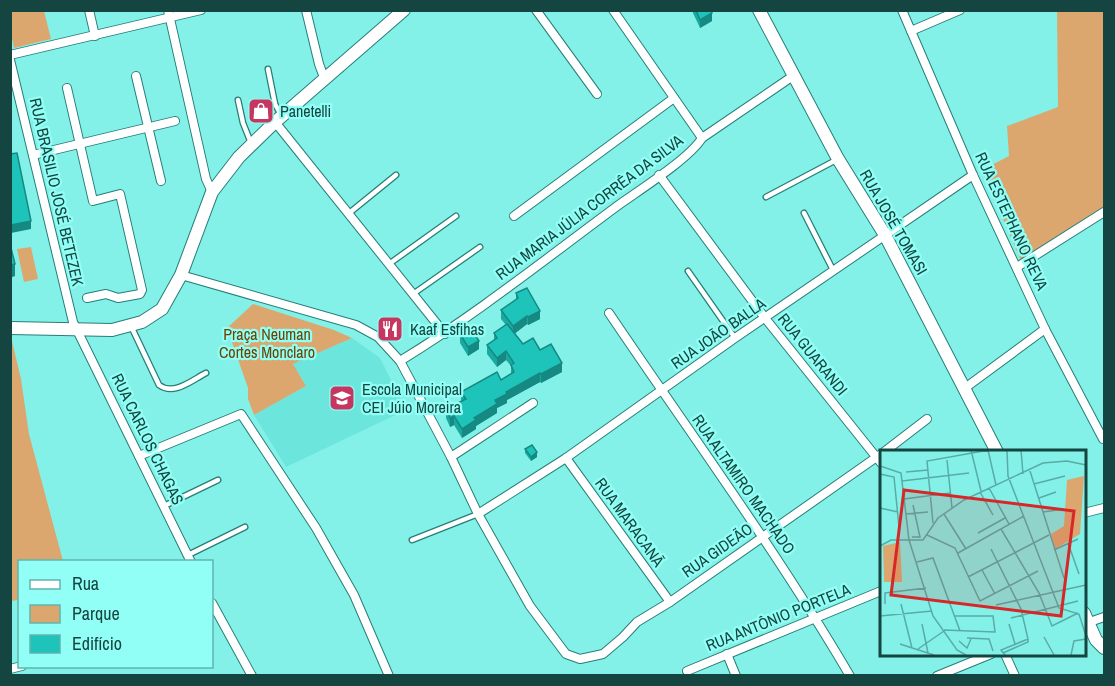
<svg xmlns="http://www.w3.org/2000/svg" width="1115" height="686" viewBox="0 0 1115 686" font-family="'Archivo Narrow',sans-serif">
	<rect width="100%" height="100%" fill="#84f1e8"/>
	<!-- built -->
	<path fill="#6ce5dc" d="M352,338L380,358L406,410L286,467L254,415L306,386L293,364Z"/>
	<!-- green -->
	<g fill="#dca76e">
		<path d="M10,11H44L51,39L14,48L11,33Z"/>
		<path d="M1057,11H1104V211L1021,261L982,170L1009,156L1007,126L1058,107Z"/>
		<path d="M31,247L38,279L24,282L17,249Z"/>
		<path d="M253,304L334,330L352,338L293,364L306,386L254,415L248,399V388L227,328Z"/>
		<path d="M10,341H12L21,379L29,434L63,561L20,562L19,600L11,601Z"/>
	</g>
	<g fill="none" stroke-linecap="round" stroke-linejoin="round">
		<!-- lane casing -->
		<g stroke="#267e78" stroke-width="7">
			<g id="lane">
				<path d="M268,69L275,104L281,115"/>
				<path d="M238,100L243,123L251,143"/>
				<path d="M766,197L838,159"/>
				<path d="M804,213L833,270"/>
				<path d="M348,214L396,175"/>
				<path d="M389,264L456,216"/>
				<path d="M688,271L735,338"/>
				<path d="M413,294L480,247"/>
				<path d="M131,326L159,385C174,396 192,380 206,373"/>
				<path d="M164,506L218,480"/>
				<path d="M412,540L478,514"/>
				<path d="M188,555L245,527"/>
			</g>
		</g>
		<!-- street casing -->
		<g stroke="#267e78" stroke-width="10">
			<g id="street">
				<path d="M89,10L95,36"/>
				<path d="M168,10L206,179L212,192"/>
				<path d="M306,10L319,64L325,80"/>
				<path d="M536,10L597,94"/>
				<path d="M613,10L702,138"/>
				<path d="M902,10L973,175L1045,329L1103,439"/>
				<path d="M911,31L960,10"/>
				<path d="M10,55L201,10"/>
				<path d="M10,60L73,322L191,562"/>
				<path d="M136,76L161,181"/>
				<path d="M67,88L93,201L120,194L142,290L140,294L118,298L106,294L87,298"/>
				<path d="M275,122L445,334"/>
				<path d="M33,155L175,121"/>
				<path d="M659,175L765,318L881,463"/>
				<path d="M514,216L674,98"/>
				<path d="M1017,267L1104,212"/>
				<path d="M181,275L356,325L378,337L400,361L451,457L478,514L530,606L566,654L580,659L603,654L623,637L637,622L670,602L881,454"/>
				<path d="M609,313C690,433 776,550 850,676"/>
				<path d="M400,361C477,314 548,257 620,204C641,189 690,158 702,138L793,76"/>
				<path d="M965,388L1045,329"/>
				<path d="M884,452L927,419"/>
				<path d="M139,456L241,414L316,528L354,595L389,676"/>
				<path d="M451,457L533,403"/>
				<path d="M566,458L670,602"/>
				<path d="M1084,513L1104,508"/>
				<path d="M478,514L566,458L735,338L973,175"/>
				<path d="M212,603L252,676"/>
				<path d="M1084,624L1104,617"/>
				<path d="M727,654L736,676"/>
				<path d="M1005,654L1015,676"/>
				<path d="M10,669L22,666"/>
				<path d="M687,671L881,591"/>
				<path d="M937,676L991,654"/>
			</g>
		</g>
		<!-- secondary casing -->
		<g stroke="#267e78" stroke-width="14">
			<g id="secondary">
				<path d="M759,10L838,159L885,235L997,452"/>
				<path d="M10,328L112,330L142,322L162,309L181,275L212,192L239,157L275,122L404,10"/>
				<path d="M1084,613L1096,640L1104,648"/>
			</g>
		</g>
		<!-- lane -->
		<use href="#lane" stroke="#fff" stroke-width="4.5"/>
		<!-- street -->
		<use href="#street" stroke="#fff" stroke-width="8"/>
		<!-- secondary -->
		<use href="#secondary" stroke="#fff" stroke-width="12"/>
	</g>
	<!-- wall -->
	<g fill="#1aa9a0">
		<path d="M693,10H711L712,21L700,28L693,13Z"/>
		<path d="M516,293L540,319L528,325L527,324L515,333L523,344L540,350L562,372L541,383L540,382L507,400V403L497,408V413L476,426V429L462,438L454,425L450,427L446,418V409L461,401V392L501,380L511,374V366L506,360L497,367L487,354V345L494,340V333L506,325L501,319V310L516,300Z"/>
		<path d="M460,334L479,349L468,356L460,343Z"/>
		<path d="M525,449L537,457L531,461L525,453Z"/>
	</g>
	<!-- shaded-wall -->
	<g fill="#158982">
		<path d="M712,13V21L700,28V20Z"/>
		<path d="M31,221V229L11,233V225Z"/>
		<path d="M15,264V276L10,278V265Z"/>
		<path d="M540,311V319L528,325V317Z"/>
		<path d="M527,316V324L513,335V326Z"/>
		<path d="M479,341V349L468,356V347Z"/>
		<path d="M506,351V360L497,367V358Z"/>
		<path d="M562,363V372L541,383V374Z"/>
		<path d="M540,373V382L507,400V403L497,408V413L476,426V429L462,438V429L474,418L506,392Z"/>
		<path d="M454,416V425L450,427V418Z"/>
		<path d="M537,452V457L531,461V457Z"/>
	</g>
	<!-- building -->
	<g fill="#1ec4ba" stroke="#158982" stroke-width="1.5">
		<path d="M696,10H711L712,13L700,20Z"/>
		<path d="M17,153L31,221L11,225L10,154Z"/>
		<path d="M10,244L15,264L10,265Z"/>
		<path d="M527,288L540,311L528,317L527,316L513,326L501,310L518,298L516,293Z"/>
		<path d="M507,324L523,344L533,338L540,350L551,344L562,363L541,374L540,373L506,392L507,394L495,400L497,404L474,418L476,420L462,429L454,416L450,418L446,409L466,399L461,392L497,372L501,380L514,372L511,365L514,363L506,351L497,358L487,345L497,338L494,333Z"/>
		<path d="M471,328L479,341L468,347L460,334Z"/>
		<path d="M532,445L537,452L531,457L525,449Z"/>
	</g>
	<!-- icons -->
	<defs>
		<g id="shop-square" transform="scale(1.35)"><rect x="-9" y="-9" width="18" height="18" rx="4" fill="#c53660" stroke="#91fff5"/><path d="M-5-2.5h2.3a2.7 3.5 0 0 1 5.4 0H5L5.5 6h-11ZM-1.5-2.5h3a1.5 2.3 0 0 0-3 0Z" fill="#fff"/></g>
		<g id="restaurant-square" transform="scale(1.35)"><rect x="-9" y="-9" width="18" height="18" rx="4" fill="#c53660" stroke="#91fff5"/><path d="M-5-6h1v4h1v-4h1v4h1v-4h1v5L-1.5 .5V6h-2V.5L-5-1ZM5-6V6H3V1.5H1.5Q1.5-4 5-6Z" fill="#fff"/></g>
		<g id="school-square" transform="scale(1.35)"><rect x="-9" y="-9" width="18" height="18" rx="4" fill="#c53660" stroke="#91fff5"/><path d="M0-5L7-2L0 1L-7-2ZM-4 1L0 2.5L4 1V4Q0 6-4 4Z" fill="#fff"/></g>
	</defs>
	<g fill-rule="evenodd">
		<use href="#shop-square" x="261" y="111"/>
		<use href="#restaurant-square" x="390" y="329"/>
		<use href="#school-square" x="342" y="398"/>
	</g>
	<g text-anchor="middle" stroke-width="4.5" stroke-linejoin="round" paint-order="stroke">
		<!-- poi labels -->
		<g font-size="16" fill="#154541" stroke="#91fff5" text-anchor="start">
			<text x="280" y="117">Panetelli</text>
			<text x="410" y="335">Kaaf Esfihas</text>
			<text x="362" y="395">Escola Municipal<tspan x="362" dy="18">CEI Júio Moreira</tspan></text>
		</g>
		<!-- street labels -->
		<g font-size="16" fill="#154541" stroke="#91fff5">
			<text transform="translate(57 192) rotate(77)" y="6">RUA BRASILIO JOSÉ BETEZEK</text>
			<text transform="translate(589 207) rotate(-37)" y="6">RUA MARIA JÚLIA CORRÊA DA SILVA</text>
			<text transform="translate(1012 221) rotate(65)" y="6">RUA ESTEPHANO REVA</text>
			<text transform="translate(894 222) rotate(60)" y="6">RUA JOSÉ TOMASI</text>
			<text transform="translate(718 333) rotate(-35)" y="6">RUA JOÃO BALLA</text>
			<text transform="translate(813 354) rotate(51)" y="6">RUA GUARANDI</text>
			<text transform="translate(148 439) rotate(64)" y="6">RUA CARLOS CHAGAS</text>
			<text transform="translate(744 484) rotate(55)" y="6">RUA ALTAMIRO MACHADO</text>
			<text transform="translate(630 522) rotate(54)" y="6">RUA MARACANÃ</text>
			<text transform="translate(717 550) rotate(-35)" y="6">RUA GIDEÃO</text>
			<text transform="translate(778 617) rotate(-22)" y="6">RUA ANTÔNIO PORTELA</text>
		</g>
		<!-- park labels -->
		<g font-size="16" fill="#6d4100" stroke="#91fff5">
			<text x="267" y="340">Praça Neuman<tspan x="267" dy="18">Cortes Monclaro</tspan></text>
		</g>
	</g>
	<!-- overview -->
	<g transform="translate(880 450)">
		<rect width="206" height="206" fill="#84f1e8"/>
		<path d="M204,26L200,84L175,99L171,84L184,76L187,30ZM20,92L22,132H4L3,96Z" fill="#dca76e"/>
		<path fill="none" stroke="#58aca5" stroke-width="1.5" d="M91,0L101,41M108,0L116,35M127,0L128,26L179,158L199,164L206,186M141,0L143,24M67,10L72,58M0,16L21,23L29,90L53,166L77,200L86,205M150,21L184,128M26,22L48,20M0,24L14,27L19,77M22,31L89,23M154,34L185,26M109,38L129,74M100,42L113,65M159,48L176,42M24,49L70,43M0,58L18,62M163,62L184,59M26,64L48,62M64,64L86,99M53,73L47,11L109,0M121,79L159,143L172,176L198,163M98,83L125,68M47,85L75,98L100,151L158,121M32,87H40L33,55M188,93L199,124M0,96L11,90H43L58,68L84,50L163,13L187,11L206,15M111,99L141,159L148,189V192L123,203M174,100L198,89M78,103L144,66M37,112L53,108L80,181M102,120L115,144M88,127L169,85M5,154V143L46,138M21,154L32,198M116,155L206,135M0,166L52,161M131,168L198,151M42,174L48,203M129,174L135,194M64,180L115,182L113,166H75M164,187L174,205M87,188L109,189L113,201M79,191L87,198L91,189M20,194L54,205M38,199L64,181M125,205L121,200L148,189M191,205L194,191L206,189"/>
		<path fill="#d62828" fill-opacity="0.15" stroke="#d62828" stroke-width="3" d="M24,40L194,61L181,166L11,145Z"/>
		<rect width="206" height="206" fill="none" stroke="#154541" stroke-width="3"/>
	</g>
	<!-- border -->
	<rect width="1115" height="686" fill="none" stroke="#154541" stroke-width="24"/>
	<!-- legend -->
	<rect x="18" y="560" width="195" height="108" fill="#91fff5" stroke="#5fb5ad" stroke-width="1.5"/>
	<rect x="30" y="580" width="30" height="9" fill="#ffffff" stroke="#5fb5ad" stroke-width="1.5"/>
	<text x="72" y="590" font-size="18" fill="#154541">Rua</text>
	<rect x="30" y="605" width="30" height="18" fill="#dca76e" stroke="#5fb5ad" stroke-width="1.5"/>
	<text x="72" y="620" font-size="18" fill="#154541">Parque</text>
	<rect x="30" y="635" width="30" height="18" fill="#1ec4ba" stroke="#5fb5ad" stroke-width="1.5"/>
	<text x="72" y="650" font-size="18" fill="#154541">Edifício</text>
</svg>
